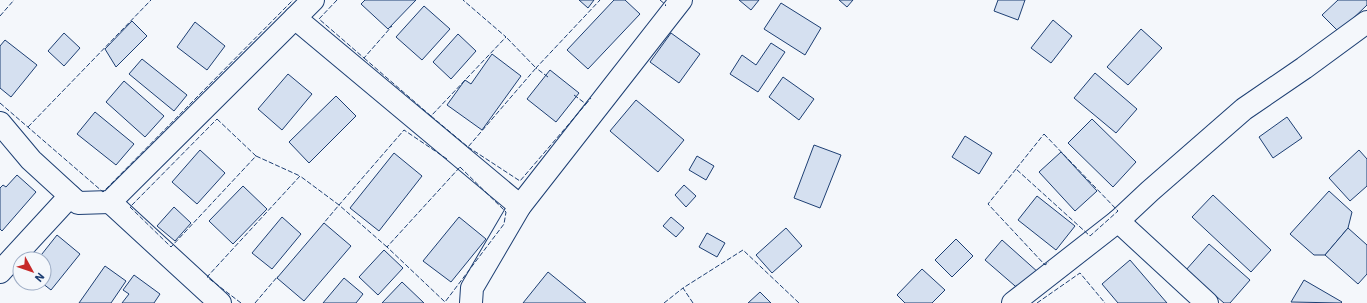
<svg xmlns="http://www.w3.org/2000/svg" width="1367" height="303" viewBox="0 0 1367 303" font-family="'IBM Plex Sans',sans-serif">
	<rect width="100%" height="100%" fill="#f4f7fb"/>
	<!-- building -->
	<g fill="#d5e0f0" stroke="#1d3f73">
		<path d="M365,0H416L388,29L361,4Z"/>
		<path d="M579,0H594L588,8Z"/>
		<path d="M614,0H625L640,14L588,69L567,50Z"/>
		<path d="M739,0H759L751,10Z"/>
		<path d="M839,0H853L847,7Z"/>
		<path d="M998,0H1025L1018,20L994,11Z"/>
		<path d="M1338,0H1367V5L1339,32L1322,15Z"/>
		<path d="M781,3L821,28L805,55L764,29Z"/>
		<path d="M424,6L450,29L422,60L396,37Z"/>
		<path d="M1053,20L1072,36L1051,63L1031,48Z"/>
		<path d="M132,21L147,36L116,67L105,49Z"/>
		<path d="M195,22L225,46L207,70L177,47Z"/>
		<path d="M1141,29L1162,48L1128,85L1107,67Z"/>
		<path d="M64,33L80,48L64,66L48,51Z"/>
		<path d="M671,33L700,54L679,83L650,62Z"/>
		<path d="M458,34L476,51L451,79L433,62Z"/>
		<path d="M5,40L37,65L11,97L0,88V46Z"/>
		<path d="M771,43L785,52L758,92L730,74L742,55L756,65Z"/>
		<path d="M492,54L521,76L482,130L447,105L465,80L471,84Z"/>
		<path d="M142,59L187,95L174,111L129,74Z"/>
		<path d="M550,70L579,93L556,122L527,99Z"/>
		<path d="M1095,73L1137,109L1116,133L1074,98Z"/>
		<path d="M288,74L312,94L282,130L258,109Z"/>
		<path d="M783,77L814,99L799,120L769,97Z"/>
		<path d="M124,81L164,116L145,137L106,102Z"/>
		<path d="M336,96L356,116L309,163L289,142Z"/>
		<path d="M636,100L684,140L658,172L610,131Z"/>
		<path d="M95,112L134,144L116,165L77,134Z"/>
		<path d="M1287,117L1302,138L1273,158L1259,137Z"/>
		<path d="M1092,119L1136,162L1113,187L1068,143Z"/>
		<path d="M965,136L992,153L979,174L952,157Z"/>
		<path d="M814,145L841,155L820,208L794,198Z"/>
		<path d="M200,150L225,173L197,204L172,182Z"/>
		<path d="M1359,150L1367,159V186L1350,201L1329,178Z"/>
		<path d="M1061,152L1097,191L1075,211L1039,172Z"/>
		<path d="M394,153L422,176L379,231L350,208Z"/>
		<path d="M697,156L714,166L706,180L689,170Z"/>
		<path d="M17,175L36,192L2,231L0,229V188L3,185L6,187Z"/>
		<path d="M684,185L696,196L686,207L675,195Z"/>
		<path d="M243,186L267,209L233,244L209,221Z"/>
		<path d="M1329,191L1352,212L1348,228L1325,255H1314L1290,234Z"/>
		<path d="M1213,195L1271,250L1251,272L1192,217Z"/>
		<path d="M1037,196L1075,226L1056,250L1018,220Z"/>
		<path d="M174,207L191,223L175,241L157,226Z"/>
		<path d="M282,217L301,234L272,269L252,253Z"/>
		<path d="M459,217L486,239L451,282L423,261Z"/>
		<path d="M671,217L684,228L676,237L663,226Z"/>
		<path d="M324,223L351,246L304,301L277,278Z"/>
		<path d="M786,228L802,246L772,273L756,255Z"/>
		<path d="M1348,228L1367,245V274L1358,284L1325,255Z"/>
		<path d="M707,233L725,243L717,257L699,247Z"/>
		<path d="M57,235L80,254L51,290L42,283H44V259H38Z"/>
		<path d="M956,239L973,256L952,277L935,260Z"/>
		<path d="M1002,240L1039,273L1022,292L985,260Z"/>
		<path d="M1209,244L1250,280L1230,303H1224L1186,270Z"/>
		<path d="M384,250L403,268L378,295L359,277Z"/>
		<path d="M1130,260L1167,303H1118L1102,284Z"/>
		<path d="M105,266L126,281L111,303H79Z"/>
		<path d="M922,269L945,290L932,303H905L897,295Z"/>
		<path d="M548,272L586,303H523Z"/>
		<path d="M134,275L160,294L154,303H122L129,294L123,290Z"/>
		<path d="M344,278L363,294L356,303H323Z"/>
		<path d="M1304,280L1342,302L1341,303L1291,302Z"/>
		<path d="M402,282L424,303H382Z"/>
		<path d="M760,292L771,303H748Z"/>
	</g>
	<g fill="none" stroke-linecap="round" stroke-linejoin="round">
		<!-- street casing -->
		<g stroke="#1d3f73" stroke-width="24">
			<g id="street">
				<path d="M295,18L520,206"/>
				<path d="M0,123L31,160L78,203L110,202L313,0"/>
				<path d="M110,202L220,303"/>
				<path d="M1118,221L1207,303"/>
				<path d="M0,272L70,196"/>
				<path d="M471,303L472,288L520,206L681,0"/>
				<path d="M1013,303L1118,221L1150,191L1244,109L1304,68L1367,22"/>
			</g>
		</g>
		<!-- street -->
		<use href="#street" stroke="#f4f7fb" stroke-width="22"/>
		<!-- fence -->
		<g stroke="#1d3f73" stroke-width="1" stroke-dasharray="5 2" stroke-linecap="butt">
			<path d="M337,0L319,19L364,58L392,26"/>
			<path d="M660,0L666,5L665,6"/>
			<path d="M0,16L14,0"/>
			<path d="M364,58L431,116L506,37L463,0"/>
			<path d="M548,77L536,68L600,0"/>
			<path d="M574,95L586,104L591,98"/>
			<path d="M0,103L103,192L293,0"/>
			<path d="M431,116L468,147L536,68L506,37"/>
			<path d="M217,119L256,156L171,247L130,207Z"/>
			<path d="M28,127L151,0"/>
			<path d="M1044,134L1118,211L1090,236L1016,169Z"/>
			<path d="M468,147L520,181L586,104"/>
			<path d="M256,156L300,176"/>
			<path d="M460,167L506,212L504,224L445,302L387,247Z"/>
			<path d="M1016,169L988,204L1045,265L1049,262"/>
			<path d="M387,247L339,205L404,130L447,159"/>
			<path d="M241,303L207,277L300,176L339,205L323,224"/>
			<path d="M255,303L278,276"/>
			<path d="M664,303L683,288"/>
			<path d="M693,303L683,288L743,250L799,303"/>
			<path d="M1037,303L1080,273L1105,303"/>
		</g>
	</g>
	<!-- north arrow -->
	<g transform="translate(32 271) rotate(130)"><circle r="19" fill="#f4f7fb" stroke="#9eadc5"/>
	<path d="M0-3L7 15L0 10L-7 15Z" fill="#c62828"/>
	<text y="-6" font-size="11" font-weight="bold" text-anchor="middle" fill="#1d3f73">N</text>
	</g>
</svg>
